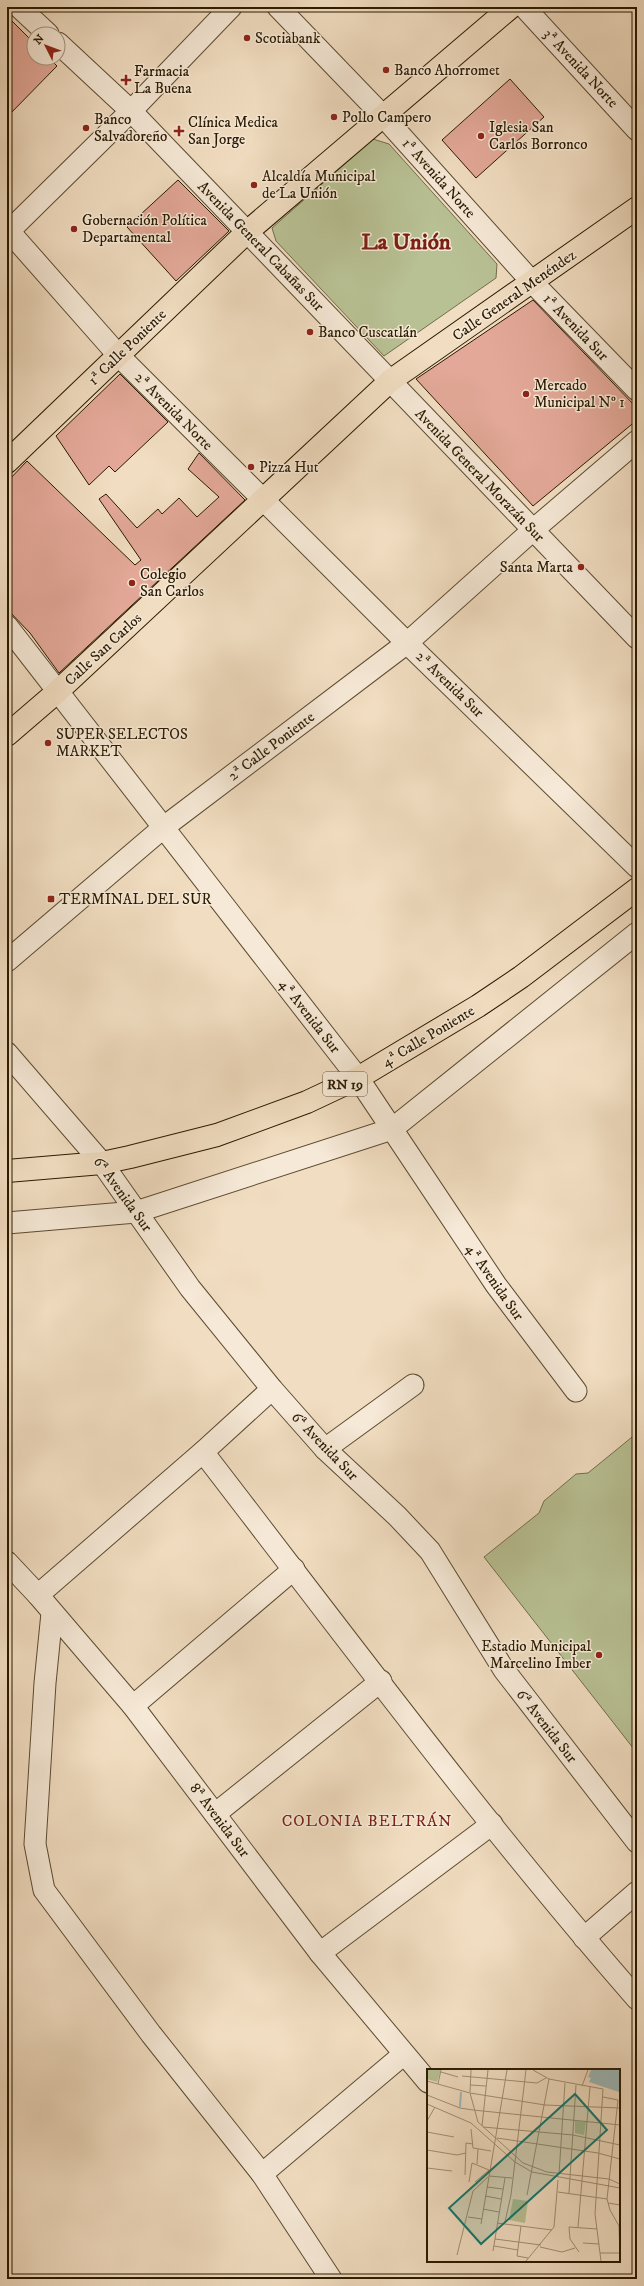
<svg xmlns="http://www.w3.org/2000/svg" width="644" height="2286" viewBox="0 0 644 2286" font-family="'IM FELL DW Pica',serif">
	<rect width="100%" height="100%" fill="#f1ddc1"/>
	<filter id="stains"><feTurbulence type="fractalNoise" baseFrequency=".005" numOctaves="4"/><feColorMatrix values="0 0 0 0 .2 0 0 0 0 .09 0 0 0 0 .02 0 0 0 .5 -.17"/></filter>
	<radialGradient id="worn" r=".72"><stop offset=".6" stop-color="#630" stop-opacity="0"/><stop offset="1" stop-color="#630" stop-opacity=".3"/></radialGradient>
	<!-- green -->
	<g fill="#b8c194" stroke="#716e4a">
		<path d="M373,139L389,144L497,264L496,278L384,356L276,241L272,228Z"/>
		<path d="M637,1433V1753L484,1557L539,1513L544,1501L576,1474L588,1473Z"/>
	</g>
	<!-- building -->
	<g fill="#e3a898" stroke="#2a1a01">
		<path d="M7,16L34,43V58H49L57,66L7,117Z"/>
		<path d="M510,79L544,117L476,178L442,140Z"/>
		<path d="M178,180L229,231L176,281L127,227Z"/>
		<path d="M533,300L637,408V420L533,506L416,379Z"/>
		<path d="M120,374L168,422L115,472L109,466L89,485L56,436Z"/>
		<path d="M199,453L245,500L59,673L30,633L7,609V482L27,461L135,565L141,560L99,499L106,494L137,528L158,509L162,514L179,498L197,517L219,497L188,469Z"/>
	</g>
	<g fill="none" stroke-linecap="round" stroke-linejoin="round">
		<!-- minor casing -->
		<g stroke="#5c4b31" stroke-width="23">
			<g id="minor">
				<path d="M19,7L48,34"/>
				<path d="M278,7L383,116L532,282L637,390"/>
				<path d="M524,7L637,130"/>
				<path d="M58,43L131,111L637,638"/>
				<path d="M7,229L119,356L407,643L637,867"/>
				<path d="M7,233L131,111L231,7"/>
				<path d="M7,626L358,1078L496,1285L576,1391"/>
				<path d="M7,961L164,827L407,643L533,530L637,441"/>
				<path d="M7,1053L102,1163L190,1288L272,1389L325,1449L397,1516L430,1551L504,1670L637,1842"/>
				<path d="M7,1223L136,1212L392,1129L637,933"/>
				<path d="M325,1449L413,1385"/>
				<path d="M203,1452C345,1636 484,1824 637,1999"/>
				<path d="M7,1562L38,1595L133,1706L320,1953L428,2082"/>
				<path d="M38,1595L203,1452L272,1389"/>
				<path d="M52,1613L45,1683L35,1844L44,1890L151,2034L262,2174L331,2279"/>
				<path d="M133,1706L294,1569"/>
				<path d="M215,1814L381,1681"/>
				<path d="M584,1938L637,1892"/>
				<path d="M320,1953L492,1824"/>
				<path d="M262,2174L404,2054"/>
			</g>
		</g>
		<!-- primary casing -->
		<g stroke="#2a1a01" stroke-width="24">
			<g id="primary">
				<path d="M7,462L247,232L511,7"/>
				<path d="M7,735L57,692L390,381L637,208"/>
				<path d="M7,1171L102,1163L130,1157L217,1135L307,1102L358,1078L478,1006L521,977L637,889"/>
			</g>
		</g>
		<!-- minor -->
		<use href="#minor" stroke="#f6e9d7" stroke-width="21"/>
		<!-- primary -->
		<use href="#primary" stroke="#f1ddc1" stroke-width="22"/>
	</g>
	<!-- markers -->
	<g fill="#8f2418" stroke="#f6e9d7" stroke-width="1.5">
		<circle cx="247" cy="38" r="4"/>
		<circle cx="386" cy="70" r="4"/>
		<path d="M124 74h4v4h4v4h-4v4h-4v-4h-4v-4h4z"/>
		<circle cx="334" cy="117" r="4"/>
		<circle cx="86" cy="128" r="4"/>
		<path d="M177 125h4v4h4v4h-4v4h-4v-4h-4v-4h4z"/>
		<circle cx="481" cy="136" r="4"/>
		<circle cx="254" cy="185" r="4"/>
		<circle cx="74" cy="229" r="4"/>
		<circle cx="310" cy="332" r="4"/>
		<circle cx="526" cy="394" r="4"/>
		<circle cx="251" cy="467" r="4"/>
		<circle cx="581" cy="567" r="4"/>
		<circle cx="132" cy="583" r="4"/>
		<circle cx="48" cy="743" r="4"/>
		<rect x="47" y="895" width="8" height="8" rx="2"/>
		<circle cx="599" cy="1655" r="4"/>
	</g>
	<g text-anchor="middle" stroke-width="3" stroke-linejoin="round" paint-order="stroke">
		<!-- shield labels -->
		<rect fill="#f6e9d7" stroke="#675841" stroke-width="1" x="323" y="1072" width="44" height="24" rx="3"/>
		<g font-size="14" font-weight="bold" fill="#2a1a01">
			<text x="345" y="1089">RN 19</text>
		</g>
		<!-- poi labels -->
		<g font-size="15" fill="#2a1a01" stroke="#f6e9d7" text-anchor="start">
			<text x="255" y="43">Scotiabank</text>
			<text x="394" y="75">Banco Ahorromet</text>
			<text x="134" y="76">Farmacia<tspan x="134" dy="17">La Buena</tspan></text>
			<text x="342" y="122">Pollo Campero</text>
			<text x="94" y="124">Banco<tspan x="94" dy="17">Salvadoreño</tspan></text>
			<text x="188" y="127">Clínica Medica<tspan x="188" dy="17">San Jorge</tspan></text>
			<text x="489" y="132">Iglesia San<tspan x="489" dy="17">Carlos Borronco</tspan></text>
			<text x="262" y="181">Alcaldía Municipal<tspan x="262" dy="17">de La Unión</tspan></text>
			<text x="82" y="225">Gobernación Política<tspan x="82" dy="17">Departamental</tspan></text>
			<text x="318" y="337">Banco Cuscatlán</text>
			<text x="534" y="390">Mercado<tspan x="534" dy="17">Municipal Nº 1</tspan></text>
			<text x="259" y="472">Pizza Hut</text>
			<text x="573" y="572" text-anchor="end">Santa Marta</text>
			<text x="140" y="579">Colegio<tspan x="140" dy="17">San Carlos</tspan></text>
			<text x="56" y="739">SUPER SELECTOS<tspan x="56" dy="17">MARKET</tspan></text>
			<text x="59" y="904">TERMINAL DEL SUR</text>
			<text x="591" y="1651" text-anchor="end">Estadio Municipal<tspan x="591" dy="17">Marcelino Imber</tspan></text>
		</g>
		<!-- street labels -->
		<g font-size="15" fill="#2a1a01" stroke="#f6e9d7">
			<text transform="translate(581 68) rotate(47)" y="5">3ª Avenida Norte</text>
			<text transform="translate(439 178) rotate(48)" y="5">1ª Avenida Norte</text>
			<text transform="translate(261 246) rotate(46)" y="5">Avenida General Cabañas Sur</text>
			<text transform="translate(514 295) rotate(-35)" y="5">Calle General Menéndez</text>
			<text transform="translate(576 327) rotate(46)" y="5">1ª Avenida Sur</text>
			<text transform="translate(127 347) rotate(-44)" y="5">1ª Calle Poniente</text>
			<text transform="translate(174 411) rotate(45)" y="5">2ª Avenida Norte</text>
			<text transform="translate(480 475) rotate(46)" y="5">Avenida General Morazán Sur</text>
			<text transform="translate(103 649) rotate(-43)" y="5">Calle San Carlos</text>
			<text transform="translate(450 684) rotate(44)" y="5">2ª Avenida Sur</text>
			<text transform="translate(271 746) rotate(-37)" y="5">2ª Calle Poniente</text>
			<text transform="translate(310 1016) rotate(52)" y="5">4ª Avenida Sur</text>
			<text transform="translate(428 1036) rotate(-31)" y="5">4ª Calle Poniente</text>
			<text transform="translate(123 1194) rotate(54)" y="5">6ª Avenida Sur</text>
			<text transform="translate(495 1282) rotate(55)" y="5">4ª Avenida Sur</text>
			<text transform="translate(325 1446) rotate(46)" y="5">6ª Avenida Sur</text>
			<text transform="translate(547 1726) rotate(52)" y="5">6ª Avenida Sur</text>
			<text transform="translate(220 1820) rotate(53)" y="5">8ª Avenida Sur</text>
		</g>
		<!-- neighbourhood labels -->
		<g font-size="16" letter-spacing="1" fill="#7a1f14" stroke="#f6e9d7">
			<text x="367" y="1826">COLONIA BELTRÁN</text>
		</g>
		<!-- town labels -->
		<g font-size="23" font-weight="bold" fill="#7a1f14" stroke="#f6e9d7">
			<text x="406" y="249">La Unión</text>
		</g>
	</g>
	<!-- overview -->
	<g transform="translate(427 2069)">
		<rect width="193" height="193" fill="#f1ddc1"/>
		<path d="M0,1H14L10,13L0,10ZM148,52L159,53L157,66L148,64ZM86,130L101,132L98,154L82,151Z" fill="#b8c194"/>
		<path d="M164,1H193V28L192,23L162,13L164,9L161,8Z" fill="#9dbabb"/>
		<path fill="none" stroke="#9dbabb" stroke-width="2" d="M33,38L34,23"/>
		<path fill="none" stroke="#a18f74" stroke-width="1" d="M106,1L122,10L176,20L168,145L174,192M14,3L31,8M35,7L110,14L119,9M0,12L43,24L51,53L96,94L120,103L182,110L193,115M11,15L14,1M43,16L59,17M155,17L161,1M43,23L44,1M43,24L118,36L193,39M0,26L33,39L46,41M176,28L191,31L180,130L183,141L192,157L193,192M0,35L44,54L88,93L105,103L193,119M46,41L193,56M0,52L8,38M55,57L61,1M56,58L146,66L193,76M44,60L46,79L64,82M0,63L27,68M70,69L171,84L193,90M0,81L30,86L39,84M50,95L51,80M0,99L25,102M132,105L138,14M38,106L39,74L46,75M62,107L85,109M42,113L45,94L62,101L48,113M60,118L76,120M131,123L180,130M142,124L149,16M100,126L122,10M58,127L74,130M181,134L193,136M56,140L72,143M41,148L55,150M78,153L84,126L99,1M70,154L125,161M54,155L80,1M94,157L90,187L101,189M151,158L163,18M68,170L114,176M156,174L172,175M67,177L91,181M113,178L135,183L148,179M66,182L78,109M152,183L143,170L142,158L170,160M173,184H193M30,186L46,122L61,108M99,192L127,158L131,111"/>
		<path fill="#0f766e" fill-opacity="0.15" stroke="#0f766e" stroke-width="2" d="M148,25L180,61L54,175L22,139Z"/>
		<rect width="193" height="193" fill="none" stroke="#2a1a01" stroke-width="2"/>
	</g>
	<!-- margin -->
	<rect width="644" height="2286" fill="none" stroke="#f1ddc1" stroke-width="24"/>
	<rect x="8" y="8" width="628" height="2270" fill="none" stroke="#2a1a01" stroke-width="2"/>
	<rect x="12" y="12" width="620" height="2262" fill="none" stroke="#2a1a01"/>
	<!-- north arrow -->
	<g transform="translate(46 46) rotate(312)"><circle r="19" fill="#f6e9d7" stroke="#a49681"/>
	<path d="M0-3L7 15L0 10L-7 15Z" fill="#8f2418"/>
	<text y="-6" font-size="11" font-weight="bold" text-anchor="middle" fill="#2a1a01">N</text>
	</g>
	<rect width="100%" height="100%" filter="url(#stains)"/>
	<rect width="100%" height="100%" fill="url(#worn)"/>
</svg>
